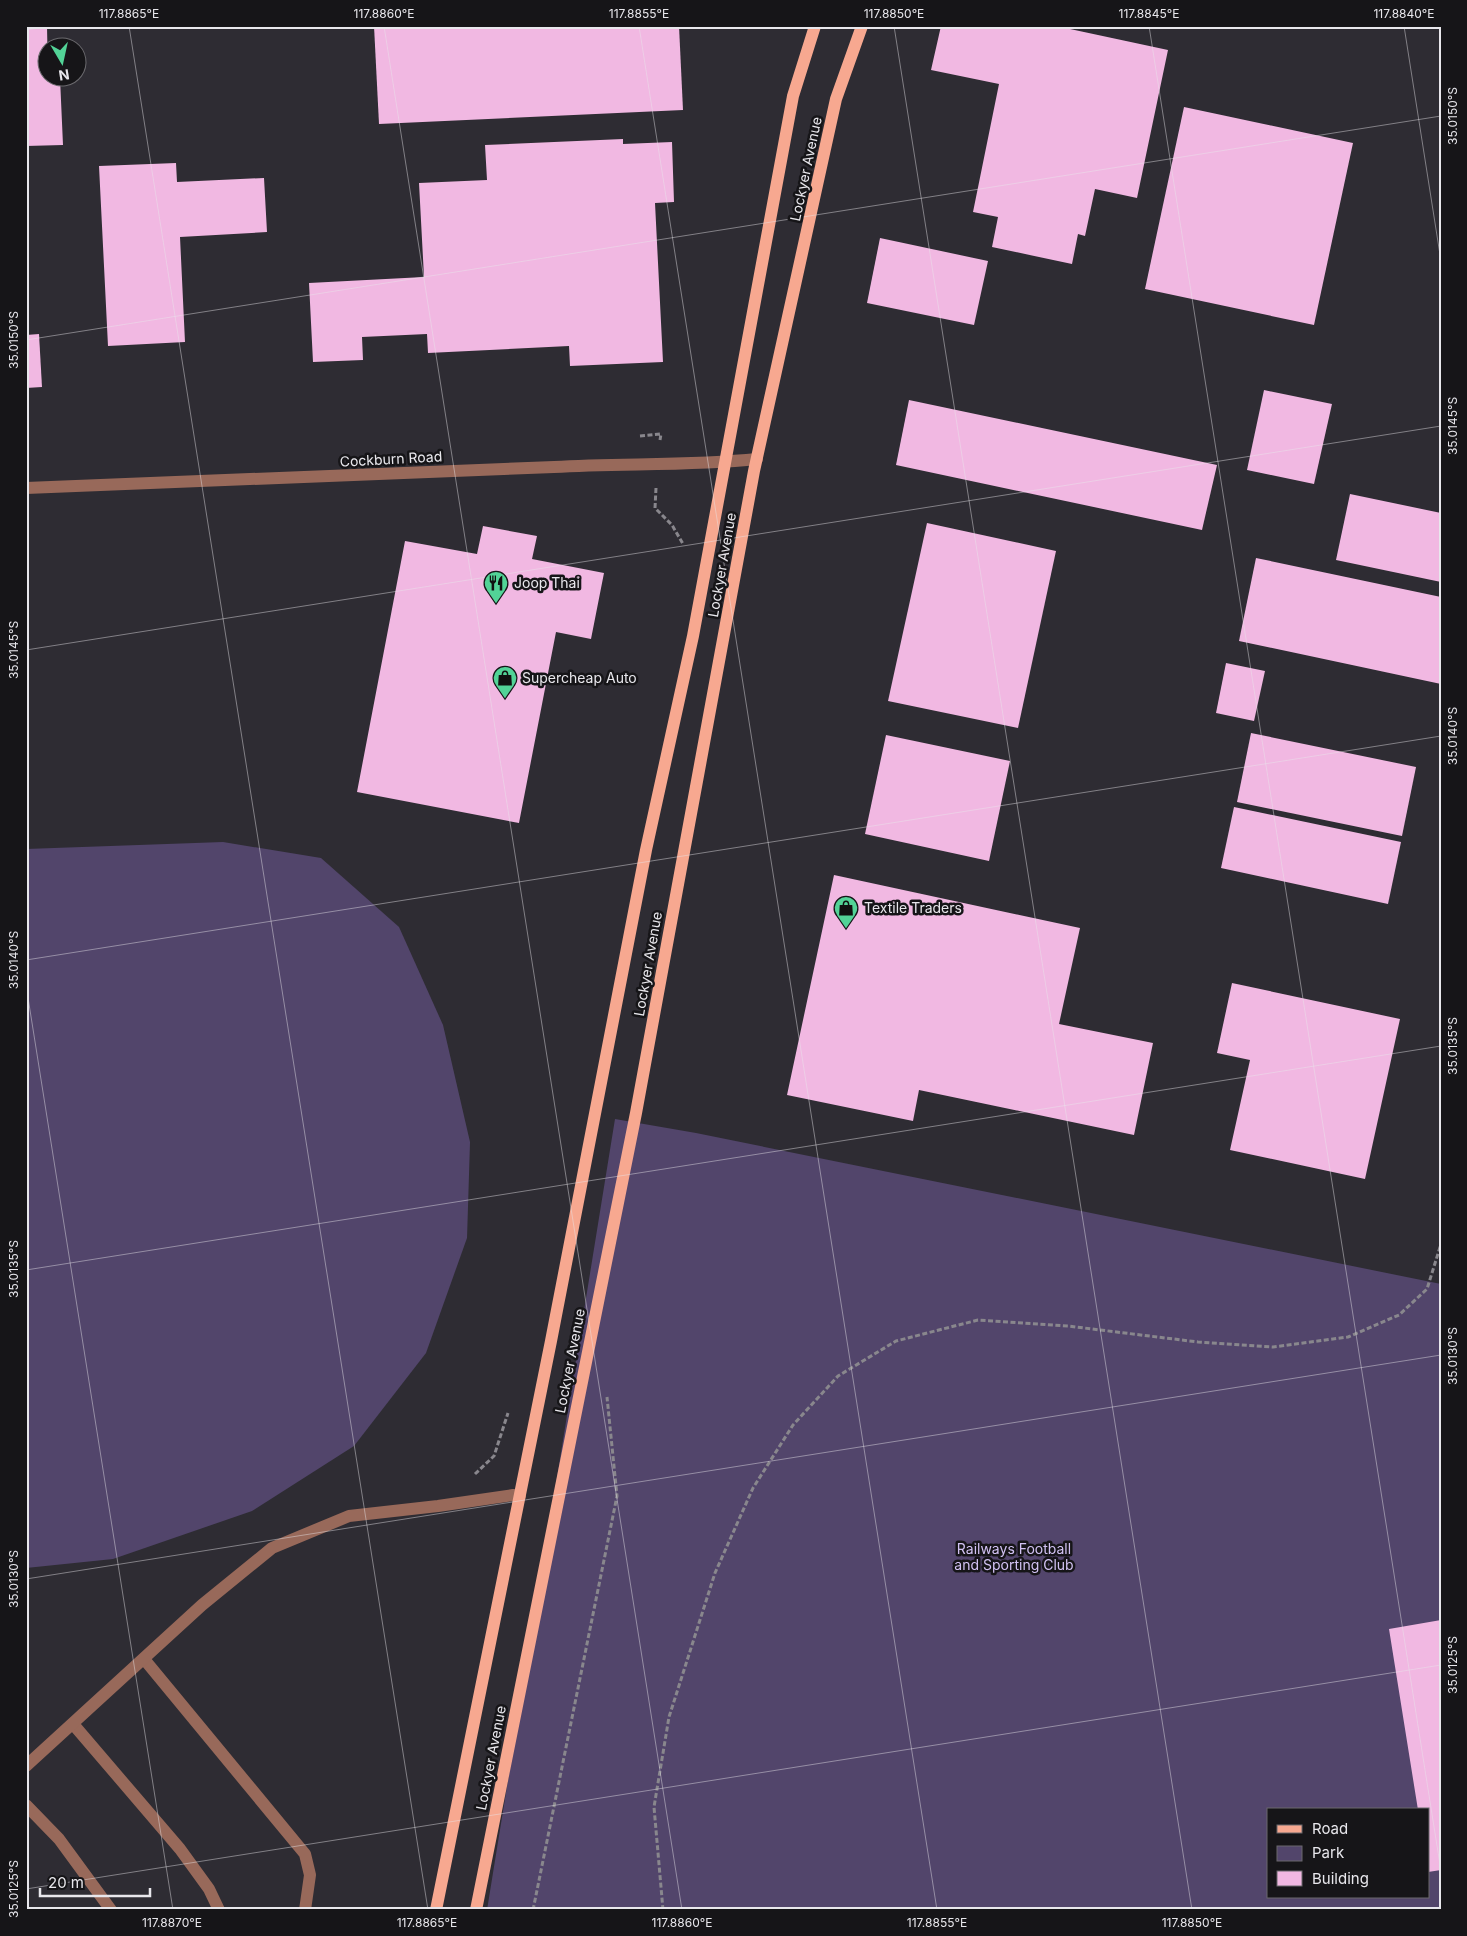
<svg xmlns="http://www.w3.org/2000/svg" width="1467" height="1936" viewBox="0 0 1467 1936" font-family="Inter,sans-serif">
	<rect width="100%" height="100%" fill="#2e2c33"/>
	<!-- green -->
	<g fill="#52456b" fill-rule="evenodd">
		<path d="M223,842L321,858L399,927L443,1025L470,1142L467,1238L426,1353L354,1446L252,1511L113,1559L26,1568V849Z"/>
		<path d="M615,1119L696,1133L1441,1284V1910H487ZM1268,1810H1428V1897H1268Z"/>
	</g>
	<!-- building -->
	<g fill="#f1b8e2">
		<path d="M26,26H47L48,78H60L63,145L26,146Z"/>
		<path d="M374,26H679L683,110L379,124Z"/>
		<path d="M941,26H1056L1168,50L1137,198L1095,189L1085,236L1078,234L1072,264L992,247L998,217L973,212L999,84L931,70Z"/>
		<path d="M1184,107L1353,143L1314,325L1145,289Z"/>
		<path d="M623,139V144L672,142L674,202L655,203L663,362L570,366L569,346L428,353L427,334L362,337L363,360L313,362L309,283L424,277L419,183L487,180L485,145Z"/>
		<path d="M176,163L177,182L264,178L267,232L180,237L185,342L108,346L99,166Z"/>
		<path d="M880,238L988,261L974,325L867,303Z"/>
		<path d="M39,334L42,387L26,388V335Z"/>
		<path d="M1264,390L1332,404L1314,484L1247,470Z"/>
		<path d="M909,400L1217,465L1202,530L896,465Z"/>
		<path d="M1350,494L1441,513V582L1336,560Z"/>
		<path d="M927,523L1056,551L1018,728L888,701Z"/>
		<path d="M483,526L537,536L532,559L604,573L591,639L556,632L519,823L357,792L405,541L477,554Z"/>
		<path d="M1256,558L1441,597V684L1239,641Z"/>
		<path d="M1226,663L1265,671L1254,721L1216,713Z"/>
		<path d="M1251,733L1416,767L1402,836L1237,802Z"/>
		<path d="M886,735L1010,761L989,861L865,834Z"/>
		<path d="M1234,807L1401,842L1388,904L1221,868Z"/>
		<path d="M834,875L1080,928L1059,1024L1153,1043L1134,1135L919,1090L913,1121L787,1095Z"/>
		<path d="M1232,983L1400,1019L1365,1179L1230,1150L1250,1060L1217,1053Z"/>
		<path d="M1441,1620V1870L1428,1872V1810H1418L1389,1629Z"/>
	</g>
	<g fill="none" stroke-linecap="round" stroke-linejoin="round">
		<!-- path -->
		<g stroke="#89878d" stroke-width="3" stroke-dasharray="5 2.5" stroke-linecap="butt">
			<path d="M640,436L661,434L660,440"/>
			<path d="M656,488L655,508L672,525L683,544"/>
			<path d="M475,1474L494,1456L508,1413"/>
			<path d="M533,1910L617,1496L607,1397"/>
			<path d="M663,1910L654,1807L669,1717L715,1573L753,1488L793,1425L838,1376L896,1341L978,1320L1068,1326L1198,1342L1273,1347L1348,1337L1399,1315L1427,1289L1441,1244"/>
		</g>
		<!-- minor -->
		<g stroke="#98695a" stroke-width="12">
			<path d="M26,488C202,482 378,475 554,467C621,463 690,466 757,459"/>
			<path d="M144,1659L305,1854L310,1875L305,1910"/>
			<path d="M73,1724L180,1849L209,1889L219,1910"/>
			<path d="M26,1766L202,1605L272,1548L349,1516L438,1506L513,1495L520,1496"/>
			<path d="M26,1805L59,1839L111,1910"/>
		</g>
		<!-- major -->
		<g stroke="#f7a890" stroke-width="12">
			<path d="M436,1910L551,1341L646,850L693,636L793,96L815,26"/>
			<path d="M476,1910L636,1113L754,471L836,99L862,26"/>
		</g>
	</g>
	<!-- ticks -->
	<path fill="none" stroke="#e8e7ec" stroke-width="1" stroke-opacity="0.45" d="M129,26L428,1910M384,26L682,1910M639,26L937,1910M894,26L1192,1910M1149,26L1441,1871M1404,26L1441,261M26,30L53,26M26,340L1441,116M26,650L1441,426M26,960L1441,736M26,985L173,1910M26,1270L1441,1046M26,1579L1441,1355M26,1889L1441,1665"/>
	<!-- icons -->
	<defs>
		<g id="restaurant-pin" transform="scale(1.25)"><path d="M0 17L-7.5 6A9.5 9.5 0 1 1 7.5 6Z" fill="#52d397" stroke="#161518"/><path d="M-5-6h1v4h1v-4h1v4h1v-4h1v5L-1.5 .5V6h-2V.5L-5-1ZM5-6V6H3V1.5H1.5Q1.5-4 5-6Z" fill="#111"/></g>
		<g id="shop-pin" transform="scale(1.25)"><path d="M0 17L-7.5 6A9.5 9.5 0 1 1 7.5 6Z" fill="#52d397" stroke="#161518"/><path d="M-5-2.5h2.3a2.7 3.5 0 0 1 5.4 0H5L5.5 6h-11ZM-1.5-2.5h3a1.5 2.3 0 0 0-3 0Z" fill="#111"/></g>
	</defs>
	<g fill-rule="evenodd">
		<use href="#restaurant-pin" x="496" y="583"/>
		<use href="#shop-pin" x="505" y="678"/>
		<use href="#shop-pin" x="846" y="908"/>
	</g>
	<g text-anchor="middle" stroke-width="5" stroke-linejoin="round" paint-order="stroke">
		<!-- street labels -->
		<g font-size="14" fill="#e8e7ec" stroke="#161518">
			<text transform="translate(806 169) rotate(-78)" y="5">Lockyer Avenue</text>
			<text transform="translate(391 459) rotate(-3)" y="5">Cockburn Road</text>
			<text transform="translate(722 565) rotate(-80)" y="5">Lockyer Avenue</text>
			<text transform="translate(648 964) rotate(-80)" y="5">Lockyer Avenue</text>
			<text transform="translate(570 1361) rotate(-79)" y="5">Lockyer Avenue</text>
			<text transform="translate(491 1758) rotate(-79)" y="5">Lockyer Avenue</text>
		</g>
		<!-- poi labels -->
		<g font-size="14" fill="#e8e7ec" stroke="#161518" text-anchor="start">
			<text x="514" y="588">Joop Thai</text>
			<text x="522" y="683">Supercheap Auto</text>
			<text x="864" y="913">Textile Traders</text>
		</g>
		<!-- park labels -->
		<g font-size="14" fill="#d2c2f3" stroke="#161518">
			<text x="1014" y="1554">Railways Football<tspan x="1014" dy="16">and Sporting Club</tspan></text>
		</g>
	</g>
	<!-- border -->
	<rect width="1467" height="1936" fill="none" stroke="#161518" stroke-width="55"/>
	<!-- legend -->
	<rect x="1267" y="1808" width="162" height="90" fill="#161518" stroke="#6a696d"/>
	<rect x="1277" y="1825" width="25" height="8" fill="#f7a890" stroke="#6a696d"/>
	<text x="1312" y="1834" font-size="15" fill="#e8e7ec">Road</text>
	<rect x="1277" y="1846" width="25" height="15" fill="#52456b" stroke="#6a696d"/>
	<text x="1312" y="1858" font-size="15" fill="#e8e7ec">Park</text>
	<rect x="1277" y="1871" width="25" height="15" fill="#f1b8e2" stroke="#6a696d"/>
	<text x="1312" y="1884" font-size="15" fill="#e8e7ec">Building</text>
	<!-- north arrow -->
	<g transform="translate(62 62) rotate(171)"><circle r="24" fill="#161518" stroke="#6a696d"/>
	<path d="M0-4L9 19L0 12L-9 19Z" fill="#52d397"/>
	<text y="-8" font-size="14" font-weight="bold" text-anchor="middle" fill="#e8e7ec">N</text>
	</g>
	<!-- scale -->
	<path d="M40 1888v8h110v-8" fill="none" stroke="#e8e7ec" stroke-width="2.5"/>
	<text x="48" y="1888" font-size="15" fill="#e8e7ec" stroke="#161518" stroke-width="4" paint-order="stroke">20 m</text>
	<rect x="28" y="28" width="1412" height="1880" fill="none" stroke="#e8e7ec" stroke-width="2"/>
	<g font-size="12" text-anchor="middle" fill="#e8e7ec">
		<text x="129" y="18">117.8865°E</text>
		<text x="384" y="18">117.8860°E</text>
		<text x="639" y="18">117.8855°E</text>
		<text x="894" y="18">117.8850°E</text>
		<text x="1149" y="18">117.8845°E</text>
		<text x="1404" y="18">117.8840°E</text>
		<text transform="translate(1453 116) rotate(-90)" y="4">35.0150°S</text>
		<text transform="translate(14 340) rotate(-90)" y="4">35.0150°S</text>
		<text transform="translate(1453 426) rotate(-90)" y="4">35.0145°S</text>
		<text transform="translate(14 650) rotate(-90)" y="4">35.0145°S</text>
		<text transform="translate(1453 736) rotate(-90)" y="4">35.0140°S</text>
		<text transform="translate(14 960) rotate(-90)" y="4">35.0140°S</text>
		<text transform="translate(1453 1046) rotate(-90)" y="4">35.0135°S</text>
		<text transform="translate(14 1269) rotate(-90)" y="4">35.0135°S</text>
		<text transform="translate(1453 1356) rotate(-90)" y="4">35.0130°S</text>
		<text transform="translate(14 1579) rotate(-90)" y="4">35.0130°S</text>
		<text transform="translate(1453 1665) rotate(-90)" y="4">35.0125°S</text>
		<text transform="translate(14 1889) rotate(-90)" y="4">35.0125°S</text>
		<text x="172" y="1927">117.8870°E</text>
		<text x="427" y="1927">117.8865°E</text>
		<text x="682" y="1927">117.8860°E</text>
		<text x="937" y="1927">117.8855°E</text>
		<text x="1192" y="1927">117.8850°E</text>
	</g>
</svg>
